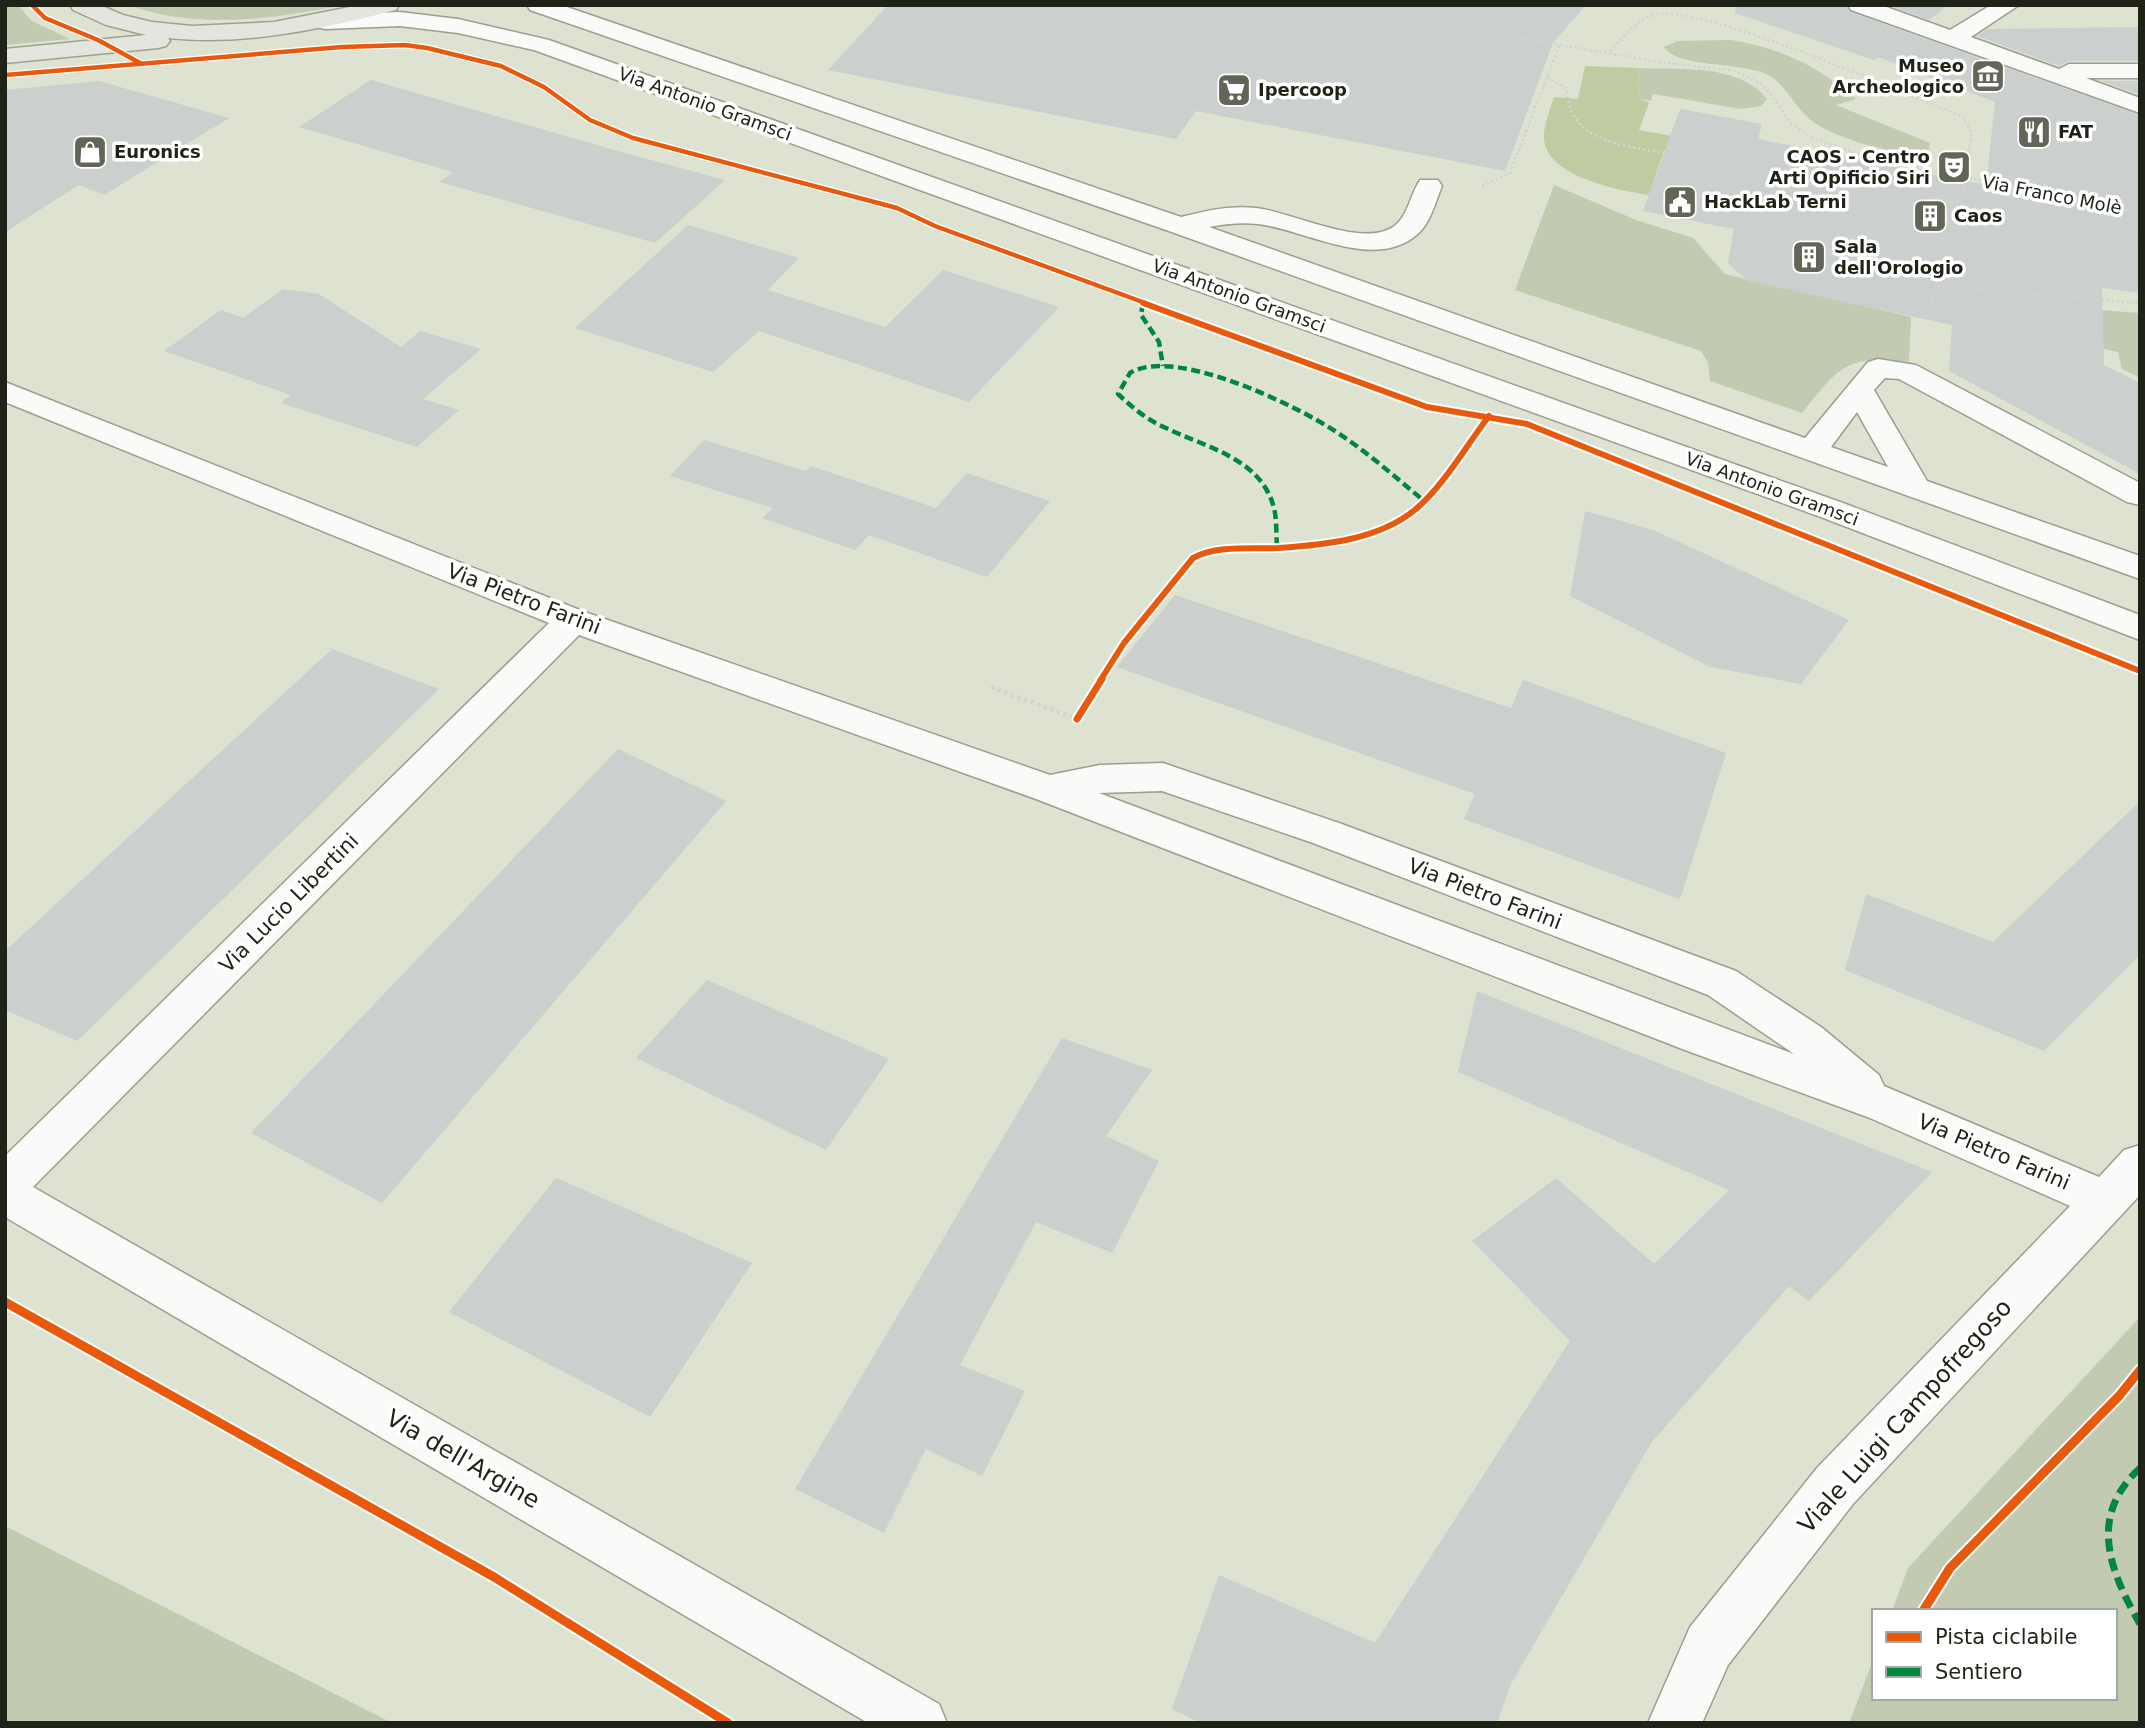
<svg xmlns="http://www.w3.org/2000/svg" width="2145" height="1728" viewBox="0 0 2145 1728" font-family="'DejaVu Sans',sans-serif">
	<rect width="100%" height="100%" fill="#dde2d1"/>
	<!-- green -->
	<g fill="#c3cab2">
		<path d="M5,5H18L32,21L70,39L5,45Z"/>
		<path d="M128,5H344C272,19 198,30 128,5Z"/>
		<path d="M1731,40C1784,49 1815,65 1856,99L1836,105L1930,143L1927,159C1894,152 1843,142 1815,123C1797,111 1787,87 1770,76C1745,61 1678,69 1664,47L1677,41Z"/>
		<path d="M1638,68C1679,70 1739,63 1767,99L1761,106L1741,109L1653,94L1651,101L1640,99Z"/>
		<path d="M1554,185L1636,220L1693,238L1725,274L1911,317L1909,362C1846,354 1839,367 1802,413L1710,381L1708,363L1701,351L1515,290Z"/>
		<path d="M2032,305L2140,313V378L2122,369L2118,352L1936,312Z"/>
		<path d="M2140,1317V1723H1849L1874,1658V1698H2115V1611H1892L1908,1568Z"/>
		<path d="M5,1526L392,1723H5Z"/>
	</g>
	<!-- water -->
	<path fill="#c0cba1" d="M1585,66L1638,68L1640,99L1649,103L1639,130L1688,139L1683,153L1664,150L1649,195C1619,190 1548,178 1544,139C1543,126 1550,110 1554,97L1578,99Z"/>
	<!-- building -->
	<g fill="#cbcfcd">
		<path d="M888,5H1586L1553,43L1505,171L1196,111L1176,139L828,70Z"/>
		<path d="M1736,5H1846L1850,12L2140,115V293L2102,288L2104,365L2140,383V474L1949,371L1952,325L1748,281L1728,263L1734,229L1643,211L1680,109L1762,124L1758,139L1986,185L1995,102L1878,57L1874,60L1735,13Z"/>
		<path d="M1889,5H1948L1929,20Z"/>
		<path d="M2140,27V61H2069L2059,66L1977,36L1988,29Z"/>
		<path d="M371,80L614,150L725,180L655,243L440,182L453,172L299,127Z"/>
		<path d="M99,81L229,118L104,195L79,185L5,232V90Z"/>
		<path d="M2101,81H2140V95Z"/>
		<path d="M688,225L799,258L768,290L885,327L943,270L1059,307L969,402L759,331L713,372L575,328Z"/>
		<path d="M283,289L319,294L401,347L420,331L481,349L423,399L459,410L417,447L281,403L291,395L164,351L221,310L243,318Z"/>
		<path d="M704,440L806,471L811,466L936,508L967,473L1050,501L987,577L869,535L855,550L762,518L773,508L670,476Z"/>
		<path d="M1585,511L1653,530L1849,620L1801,684L1710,667L1570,596Z"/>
		<path d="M1175,595L1511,708L1523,680L1726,753L1680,899L1464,819L1475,794L1117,667Z"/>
		<path d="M332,649L439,689L77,1041L5,1010V951Z"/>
		<path d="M618,749L726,801L382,1203L251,1133Z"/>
		<path d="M2140,801V955L2044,1051L1845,970L1866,894L1993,942Z"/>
		<path d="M707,980L889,1059L826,1150L636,1058Z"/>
		<path d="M1477,991L1932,1172L1809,1301L1789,1286L1651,1443L1511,1684L1497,1723H1201L1172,1709L1219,1575L1375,1643L1570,1341L1472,1241L1556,1178L1654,1264L1729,1190L1458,1072Z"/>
		<path d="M1062,1038L1152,1070L1106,1136L1159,1161L1112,1253L1036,1222L960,1365L1025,1391L982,1476L926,1449L884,1533L795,1489Z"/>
		<path d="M556,1178L752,1263L650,1417L449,1312Z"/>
	</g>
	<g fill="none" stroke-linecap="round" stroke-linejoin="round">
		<!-- minor casing -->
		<g stroke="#9a9e91" stroke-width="3">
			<g id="minor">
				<path d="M527,5H561L1181,217C1205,211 1230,205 1256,208C1292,212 1361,248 1393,227C1408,217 1410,195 1420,180H1438L1442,186C1435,203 1430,226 1414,237C1371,270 1303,229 1258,224C1241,222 1225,224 1209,227L1805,438L1868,362L1878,359L1916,365L2140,483V505L2127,502L1899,379L1885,378L1874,390L1927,481L2140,556V579L1169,231L530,10ZM1857,412L1888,467L1831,447Z"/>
				<path d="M1848,5H1881L1950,30L1991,5H2019L1971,37L2059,69L2069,64H2140V78H2086L2140,98V113L1851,10Z"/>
				<path d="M400,12L458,19L549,40L1843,503L2140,615V640L1821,517L534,50L458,33L400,26L325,29L317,27L313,22L317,17L325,15Z"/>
				<path d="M5,382L585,612L1050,775L1100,765L1163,763L1339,823L1736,971L1821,1027L1879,1075L1884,1086L2099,1177L2124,1150L2140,1145V1195L1853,1504L1728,1665L1702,1723H1648L1690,1627L1817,1468L2070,1206L1870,1118L1685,1050L1036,799L579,635L33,1187L939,1704L947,1723H868L5,1217V1156L549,623L5,402ZM1162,791L1313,843L1708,995L1794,1054L1099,793Z"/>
			</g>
		</g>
		<!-- major casing -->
		<g stroke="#9da290" stroke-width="3">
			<path id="major" d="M70,5H100L123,15L152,22L192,26L274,22L360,5H399L396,10C321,29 245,46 168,38L170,41L166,46L158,48L5,63V49L146,35L106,25L73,10Z"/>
		</g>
		<!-- path-far2 -->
		<g stroke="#d2d4ce" stroke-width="2.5" stroke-dasharray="2.5 2.5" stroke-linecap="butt">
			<path d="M1491,33L1659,62L1735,71L1764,85L1791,123L1812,138L1877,160L1964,177L1972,134L1963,117C1912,97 1695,0 1653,15C1634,22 1622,38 1609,53"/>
			<path d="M1547,77L1567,89C1568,141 1622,145 1663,153"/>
			<path d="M1482,186L1510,173L1560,44"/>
			<path d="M1936,198L1963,204L1964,177L2140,212"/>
			<path d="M1963,204L2140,241"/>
			<path d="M1931,304L1936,286L2140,303"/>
		</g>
		<!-- path-far1 -->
		<g stroke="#d2d4ce" stroke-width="3.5" stroke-dasharray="2.5 2.5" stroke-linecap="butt">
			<path d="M2135,303H2140"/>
			<path d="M1930,310L1932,303"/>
		</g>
		<!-- path -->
		<path stroke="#d2d4ce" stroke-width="4.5" stroke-dasharray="3.5 3.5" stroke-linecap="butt" d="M991,687L1077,719"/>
		<!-- minor -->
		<use href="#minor" fill="#fafbf8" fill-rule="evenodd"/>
		<!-- major -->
		<use href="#major" fill="#e4e5de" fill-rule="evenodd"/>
		<!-- quiet-far2 -->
		<path stroke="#00873e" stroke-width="3.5" stroke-dasharray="7 3.5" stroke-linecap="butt" d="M1143,304V301"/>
		<!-- quiet-far1 -->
		<g stroke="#00873e" stroke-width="4.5" stroke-dasharray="9 4.5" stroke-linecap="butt">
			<path d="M1143,303L1141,315L1159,342L1163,366"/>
			<path d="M1277,546C1276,534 1277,520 1274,508C1261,458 1207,448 1166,428C1147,420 1133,408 1118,394L1130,373C1174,346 1295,405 1335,431C1366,451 1394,476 1423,500"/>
		</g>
		<!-- quiet -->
		<path stroke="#00873e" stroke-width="7" stroke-dasharray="13 7" stroke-linecap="butt" d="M2140,1468C2088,1516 2109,1570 2140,1624"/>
		<!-- cycleway-far3 casing -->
		<g stroke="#fff" stroke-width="7">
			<g id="cycleway-far3">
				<path d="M32,5L45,18L98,40L142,64"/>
				<path d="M5,75L342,47L405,45L427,48L501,66L544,87L590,120L633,138L897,208L935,226L1148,304"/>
			</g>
		</g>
		<!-- cycleway-far2 casing -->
		<g stroke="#fff" stroke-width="10">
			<g id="cycleway-far2">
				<path d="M1143,303L1427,407L1527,424L2140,671"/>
				<path d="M1100,681L1124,643L1193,558C1217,545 1250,549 1278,548C1324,545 1379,540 1416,509C1445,484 1466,446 1489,416"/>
			</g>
		</g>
		<!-- cycleway-far1 casing -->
		<g stroke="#fff" stroke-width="11">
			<path id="cycleway-far1" d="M1077,719L1102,679"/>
		</g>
		<!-- cycleway casing -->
		<g stroke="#fff" stroke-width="13">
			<g id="cycleway">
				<path d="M5,1302L494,1577L728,1723"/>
				<path d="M1923,1611L1950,1568L2119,1396L2140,1370"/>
			</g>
		</g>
		<!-- cycleway-far3 -->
		<use href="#cycleway-far3" stroke="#e8590c" stroke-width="4.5"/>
		<!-- cycleway-far2 -->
		<use href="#cycleway-far2" stroke="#e8590c" stroke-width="6"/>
		<!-- cycleway-far1 -->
		<use href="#cycleway-far1" stroke="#e8590c" stroke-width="7"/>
		<!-- cycleway -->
		<use href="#cycleway" stroke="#e8590c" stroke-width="9"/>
	</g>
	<!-- icons -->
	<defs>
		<g id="museum-square" transform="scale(1.75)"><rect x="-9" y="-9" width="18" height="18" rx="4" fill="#626558" stroke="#fff"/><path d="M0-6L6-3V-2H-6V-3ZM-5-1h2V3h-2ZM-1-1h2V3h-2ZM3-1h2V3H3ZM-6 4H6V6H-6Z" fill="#fff"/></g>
		<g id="supermarket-square" transform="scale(1.75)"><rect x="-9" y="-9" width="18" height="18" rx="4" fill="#626558" stroke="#fff"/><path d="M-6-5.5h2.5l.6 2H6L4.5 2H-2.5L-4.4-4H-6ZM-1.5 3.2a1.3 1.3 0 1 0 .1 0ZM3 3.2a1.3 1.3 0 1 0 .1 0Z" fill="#fff"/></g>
		<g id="restaurant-square" transform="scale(1.75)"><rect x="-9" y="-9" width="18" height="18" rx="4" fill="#626558" stroke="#fff"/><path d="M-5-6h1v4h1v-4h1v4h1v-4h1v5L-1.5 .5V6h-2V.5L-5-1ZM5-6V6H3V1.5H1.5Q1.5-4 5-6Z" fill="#fff"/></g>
		<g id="shop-square" transform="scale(1.75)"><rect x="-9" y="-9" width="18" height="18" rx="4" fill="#626558" stroke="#fff"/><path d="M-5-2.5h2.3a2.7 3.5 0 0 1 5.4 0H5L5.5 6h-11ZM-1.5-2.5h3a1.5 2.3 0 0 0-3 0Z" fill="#fff"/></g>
		<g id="theatre-square" transform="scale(1.75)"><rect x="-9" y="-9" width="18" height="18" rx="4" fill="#626558" stroke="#fff"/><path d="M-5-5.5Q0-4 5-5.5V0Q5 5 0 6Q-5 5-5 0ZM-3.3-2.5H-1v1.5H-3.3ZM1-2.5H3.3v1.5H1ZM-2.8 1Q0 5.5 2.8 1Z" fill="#fff"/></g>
		<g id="civic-square" transform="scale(1.75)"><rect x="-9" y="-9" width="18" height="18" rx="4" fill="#626558" stroke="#fff"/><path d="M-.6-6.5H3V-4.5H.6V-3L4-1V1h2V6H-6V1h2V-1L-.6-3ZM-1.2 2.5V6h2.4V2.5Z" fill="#fff"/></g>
		<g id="building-square" transform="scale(1.75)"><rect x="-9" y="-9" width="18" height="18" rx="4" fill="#626558" stroke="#fff"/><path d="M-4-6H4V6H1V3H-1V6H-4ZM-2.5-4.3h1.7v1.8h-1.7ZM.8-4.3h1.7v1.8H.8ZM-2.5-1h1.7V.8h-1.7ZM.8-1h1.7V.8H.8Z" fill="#fff"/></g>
	</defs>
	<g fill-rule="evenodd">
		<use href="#museum-square" x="1988" y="76"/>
		<use href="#supermarket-square" x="1234" y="90"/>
		<use href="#restaurant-square" x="2034" y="132"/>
		<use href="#shop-square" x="90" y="152"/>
		<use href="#theatre-square" x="1954" y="167"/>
		<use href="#civic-square" x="1680" y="202"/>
		<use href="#building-square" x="1930" y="216"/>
		<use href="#building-square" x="1809" y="257"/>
	</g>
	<g text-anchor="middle" stroke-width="7" stroke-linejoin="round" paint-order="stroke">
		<!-- far-poi labels -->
		<g font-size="18" font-weight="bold" fill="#1f2217" stroke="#fff" text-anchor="start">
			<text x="1964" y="72" text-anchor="end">Museo<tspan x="1964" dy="21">Archeologico</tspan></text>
			<text x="1258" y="96">Ipercoop</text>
			<text x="2058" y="138">FAT</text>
			<text x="114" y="158">Euronics</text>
			<text x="1930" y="163" text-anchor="end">CAOS - Centro<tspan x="1930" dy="21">Arti Opificio Siri</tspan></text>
			<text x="1704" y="208">HackLab Terni</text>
			<text x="1954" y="222">Caos</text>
			<text x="1834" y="253">Sala<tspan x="1834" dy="21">dell'Orologio</tspan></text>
		</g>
		<!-- far-street labels -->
		<g font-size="18" fill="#1f2217" stroke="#fff">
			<text transform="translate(705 104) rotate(20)" y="6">Via Antonio Gramsci</text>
			<text transform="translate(2052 195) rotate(11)" y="6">Via Franco Molè</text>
			<text transform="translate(1239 296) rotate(20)" y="6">Via Antonio Gramsci</text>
			<text transform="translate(1772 489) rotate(20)" y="6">Via Antonio Gramsci</text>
		</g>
		<!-- street labels -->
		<g font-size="21" fill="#1f2217" stroke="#fff">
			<text transform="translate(524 599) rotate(21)" y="7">Via Pietro Farini</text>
			<text transform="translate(1485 894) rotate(21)" y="7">Via Pietro Farini</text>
			<text transform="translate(289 903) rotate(-45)" y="7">Via Lucio Libertini</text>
			<text transform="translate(1994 1152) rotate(23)" y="7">Via Pietro Farini</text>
		</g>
		<!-- near-street labels -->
		<g font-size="24" fill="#1f2217" stroke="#fff">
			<text transform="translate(1905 1416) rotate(-48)" y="8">Viale Luigi Campofregoso</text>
			<text transform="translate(463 1459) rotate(30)" y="8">Via dell'Argine</text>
		</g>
	</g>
	<!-- border -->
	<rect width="2145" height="1728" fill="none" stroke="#1f2217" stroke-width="14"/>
	<!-- legend -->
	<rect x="1872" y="1609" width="245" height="91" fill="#ffffff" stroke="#a5a7a2" stroke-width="2"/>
	<rect x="1886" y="1632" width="35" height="10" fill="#e8590c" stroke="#a5a7a2" stroke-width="2"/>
	<text x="1935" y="1644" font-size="21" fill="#1f2217">Pista ciclabile</text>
	<rect x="1886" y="1667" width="35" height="10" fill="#00873e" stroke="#a5a7a2" stroke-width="2"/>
	<text x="1935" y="1679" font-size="21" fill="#1f2217">Sentiero</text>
</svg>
